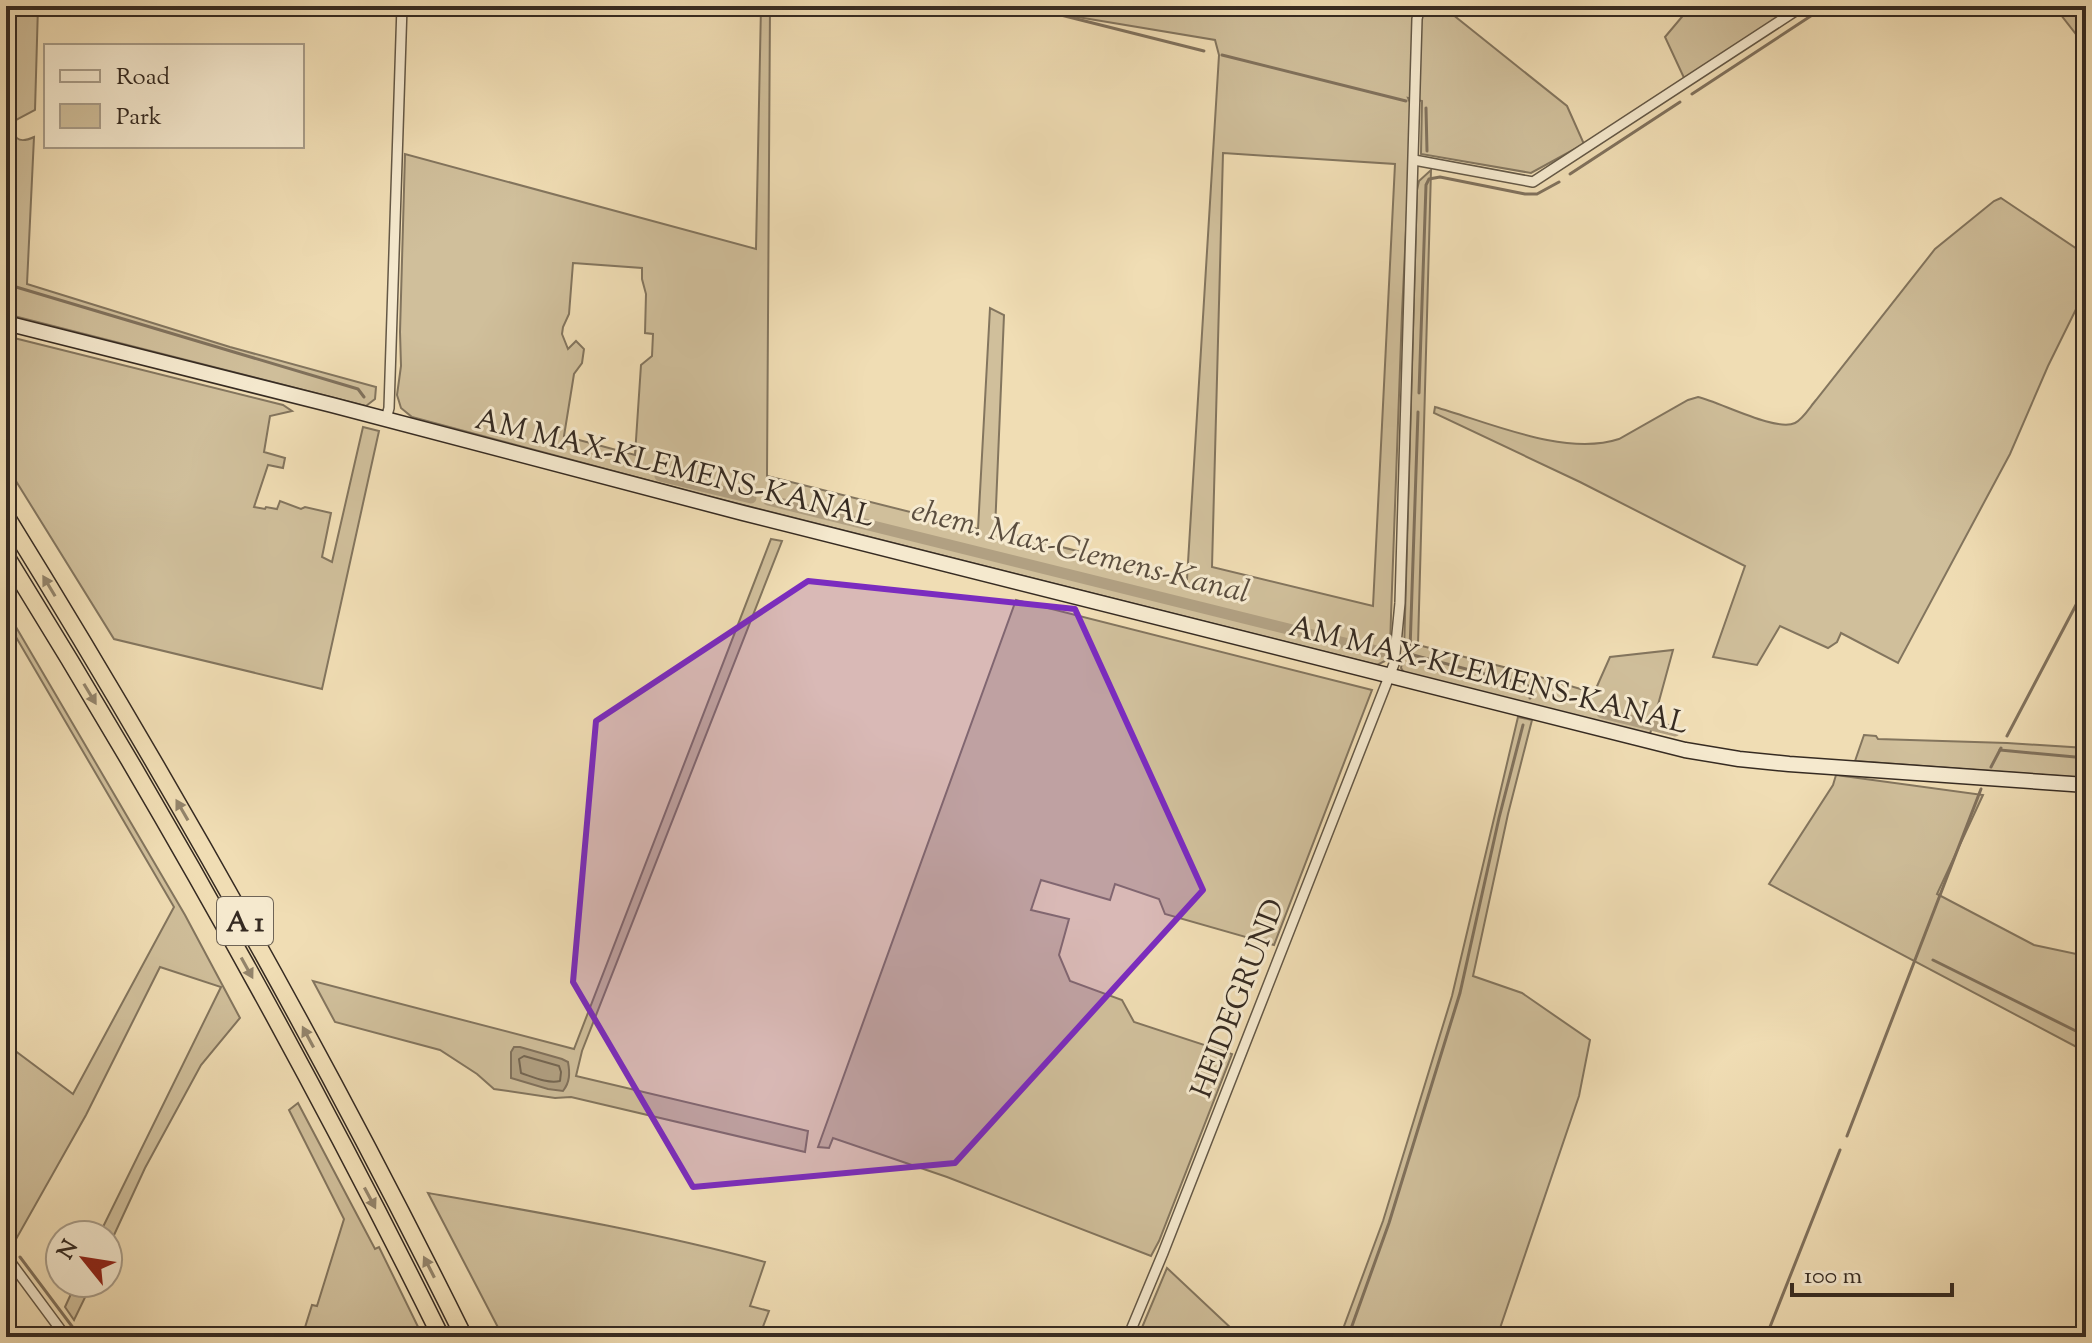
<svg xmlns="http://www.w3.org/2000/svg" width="2092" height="1343" viewBox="0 0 2092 1343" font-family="'Sorts Mill Goudy',serif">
	<rect width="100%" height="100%" fill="#f0ddb4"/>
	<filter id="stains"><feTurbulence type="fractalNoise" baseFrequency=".0025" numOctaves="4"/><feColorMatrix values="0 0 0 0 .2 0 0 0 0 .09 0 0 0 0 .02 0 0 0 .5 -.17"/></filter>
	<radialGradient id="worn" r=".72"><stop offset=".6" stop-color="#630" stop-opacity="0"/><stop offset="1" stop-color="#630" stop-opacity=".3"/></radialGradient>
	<!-- green -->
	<g fill="#d0bf9b" stroke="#83755e" stroke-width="2" fill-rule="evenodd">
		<path d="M6,6H38L35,110L12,122C13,137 17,145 34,137L27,284L230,347L376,387L375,399L366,406L6,314V121H12L10,102L6,93Z"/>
		<path d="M761,6H770L767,476L978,529L990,308L1004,315L995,530L1187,579L1219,55L1215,40L1011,6H1442L1567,106L1584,144L1531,173L1421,154L1422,101L1408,98L1412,107L1402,313L1391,616L1390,649L1387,660L1377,665L699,494L412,417L401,408L397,395L401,366L400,332L405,154L756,249ZM1223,153L1395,164L1373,606L1212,567ZM573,263L642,268V279L646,294L645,333L653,334L652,356L641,365L635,455L564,436L574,374L582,363L584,349L576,341L568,349L562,334L563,327L569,314Z"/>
		<path d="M1691,6H1796L1685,80L1665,37Z"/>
		<path d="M2054,6H2086V47Z"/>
		<path d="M1431,170L1418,645L1523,672L1594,693L1610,657L1673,650L1650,734L1552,712L1405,674L1401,668L1404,652L1417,190L1419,181Z"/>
		<path d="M2001,198L2086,255V289L2048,366L2010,454L1898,663L1841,633L1837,642L1828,648L1780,626L1757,665L1713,657L1745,566L1580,482L1434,413L1435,407C1488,422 1565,457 1619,439L1688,400L1698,397C1720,402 1776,432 1795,423C1803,419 1810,407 1816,400L1935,249L1994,201Z"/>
		<path d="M6,336L283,405L292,411L270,416L264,452L285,458L283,468L268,465L254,507L265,509L266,507L277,509L280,501L301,509L305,507L331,513L322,557L332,562L363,427L379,431L322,689L114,639L6,465Z"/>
		<path d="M771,539L782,541L582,1051L576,1076L808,1131L805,1152L571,1097L555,1098L494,1089L477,1074L440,1050L335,1022L313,981L574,1049Z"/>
		<path d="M1016,600L1372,690L1274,945L1165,914L1159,899L1115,884L1110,900L1041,880L1031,910L1069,919L1059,955L1070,981L1122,1000L1134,1022L1232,1054L1159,1241L1151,1256L947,1177L833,1138L829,1148L818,1147Z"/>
		<path d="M6,610L185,915L240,1018L201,1065L145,1168L108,1248V1235H99L221,987L160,967L86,1115L15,1241L6,1229V1044L73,1094L174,907L6,620Z"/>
		<path d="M1518,717L1532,720L1508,814L1473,976L1522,993L1590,1040L1579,1096L1497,1337H1340L1383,1221L1452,996Z"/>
		<path d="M1864,735L1876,736L1878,739L2007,743L2086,748V778L1855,761Z"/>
		<path d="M1836,775L1983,795L1937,894L2034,945L2086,956V1052L1769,884L1833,785Z"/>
		<path d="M298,1103L375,1249L379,1247L423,1337H302L312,1305L317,1306L344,1219L289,1110Z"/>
		<path d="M428,1193C542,1213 654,1232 765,1262L750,1306L769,1311L759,1337H503Z"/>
		<path d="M1167,1268L1233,1330L1230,1337H1138Z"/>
		<path d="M76,1283H92L74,1320L65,1307Z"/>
	</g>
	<!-- water -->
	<path fill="#b1a082" stroke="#80715c" stroke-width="2" d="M514,1047H520L562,1059L568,1062C570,1073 570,1082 563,1091L548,1089L511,1078V1052Z"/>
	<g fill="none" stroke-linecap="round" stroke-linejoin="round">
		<!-- shore -->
		<path stroke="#746652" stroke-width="2" d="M524,1056L559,1066L561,1072L560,1081C548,1084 533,1077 521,1073L519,1059Z"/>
		<!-- stream -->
		<g stroke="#80715c" stroke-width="3">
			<path d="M1029,7L1204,51"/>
			<path d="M1222,55L1406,101"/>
			<path d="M1692,94L1826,6"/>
			<path d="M1426,108L1427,151"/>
			<path d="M1570,174L1680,102"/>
			<path d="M6,284L358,389L364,397"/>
			<path d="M1419,393L1426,185L1429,179L1440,177L1525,194H1537L1559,182"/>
			<path d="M1418,412L1410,650L1413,655L1527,685L1531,690L1530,698"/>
			<path d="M2007,736L2086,586"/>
			<path d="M2000,750L2086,758"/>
			<path d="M1991,767L2001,748"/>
			<path d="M1933,960L2086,1036"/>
			<path d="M1847,1136L1981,789"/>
			<path d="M6,1238L14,1248"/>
			<path d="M20,1257L80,1337"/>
			<path d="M1348,1337L1389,1223L1460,993L1499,818L1523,725"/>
			<path d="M1766,1337L1840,1150"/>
		</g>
		<!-- canal -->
		<g stroke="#b1a082" stroke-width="11">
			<path d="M660,476L751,498"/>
			<path d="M768,500L1381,652"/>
			<path d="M1602,713L1675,731"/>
		</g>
		<!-- street casing -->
		<g stroke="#645846" stroke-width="12">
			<g id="street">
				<path d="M1414,160L1533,182L1803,6"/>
				<path d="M386,419L389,408L402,6"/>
				<path d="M6,1256L66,1337"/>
				<path d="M1128,1337L1163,1253L1394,664L1400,603L1417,19L1420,6"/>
			</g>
		</g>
		<!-- secondary casing -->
		<g stroke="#362b22" stroke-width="17">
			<path id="secondary" d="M6,323L332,405L743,513L1685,750L1739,759L1789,764L2086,785"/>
		</g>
		<!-- highway casing -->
		<g stroke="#362b22" stroke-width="19">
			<g id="highway">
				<path d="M6,516C171,783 325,1056 464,1337"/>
				<path d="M6,556C163,809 309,1070 441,1337"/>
			</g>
		</g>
		<!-- street -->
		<use href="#street" stroke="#f5e9ce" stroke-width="9"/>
		<!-- secondary -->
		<use href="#secondary" stroke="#f5e9ce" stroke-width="14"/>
		<!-- highway -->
		<use href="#highway" stroke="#f0ddb4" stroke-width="16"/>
	</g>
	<!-- one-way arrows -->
	<defs><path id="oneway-solid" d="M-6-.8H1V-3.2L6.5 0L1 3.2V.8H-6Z" transform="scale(2)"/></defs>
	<g fill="#93846b">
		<use href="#oneway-solid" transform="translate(49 586) rotate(-121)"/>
		<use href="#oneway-solid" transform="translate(90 694) rotate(59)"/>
		<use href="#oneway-solid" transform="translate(182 810) rotate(-120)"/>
		<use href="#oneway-solid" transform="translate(247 968) rotate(61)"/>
		<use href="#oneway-solid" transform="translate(308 1037) rotate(-118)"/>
		<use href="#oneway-solid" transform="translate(370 1198) rotate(62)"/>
		<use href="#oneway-solid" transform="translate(429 1267) rotate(-117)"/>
	</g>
	<!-- marked area -->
	<path fill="#7b2cbf" fill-opacity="0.2" stroke="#7b2cbf" stroke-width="6" stroke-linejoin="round" d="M808,581L1075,609L1203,890L955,1163L693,1187L573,982L596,721Z"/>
	<g text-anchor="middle" stroke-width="6" stroke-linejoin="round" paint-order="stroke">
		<!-- shield labels -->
		<rect fill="#f5e9ce" stroke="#6f6456" stroke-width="2" x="217" y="897" width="56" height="48" rx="6"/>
		<g font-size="28" font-weight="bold" fill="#362b22">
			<text x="245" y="931">A 1</text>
		</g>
		<!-- street labels -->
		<g font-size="30" fill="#362b22" stroke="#f5e9ce">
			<text transform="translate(675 467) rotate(14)" y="10">AM MAX-KLEMENS-KANAL</text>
			<text transform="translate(1489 674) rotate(14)" y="10">AM MAX-KLEMENS-KANAL</text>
			<text transform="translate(1237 998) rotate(-69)" y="10">HEIDEGRUND</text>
		</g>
		<!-- water labels -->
		<g font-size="32" font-style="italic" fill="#5b4e3f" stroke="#f5e9ce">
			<text transform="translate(1081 550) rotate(14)" y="11">ehem. Max-Clemens-Kanal</text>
		</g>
	</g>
	<!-- margin -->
	<rect width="2092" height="1343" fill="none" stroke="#f0ddb4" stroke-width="32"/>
	<rect x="8" y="8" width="2076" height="1327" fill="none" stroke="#362b22" stroke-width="4"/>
	<rect x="16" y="16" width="2060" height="1311" fill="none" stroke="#362b22" stroke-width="2"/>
	<!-- legend -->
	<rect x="44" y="44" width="260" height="104" fill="#f5e9ce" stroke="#a99d89" stroke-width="2"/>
	<rect x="60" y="70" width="40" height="12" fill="#f5e9ce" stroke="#a99d89" stroke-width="2"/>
	<text x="116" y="84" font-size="24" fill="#362b22">Road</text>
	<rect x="60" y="104" width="40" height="24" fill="#d0bf9b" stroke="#a99d89" stroke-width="2"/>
	<text x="116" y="124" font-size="24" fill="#362b22">Park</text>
	<!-- north arrow -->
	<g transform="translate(84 1259) rotate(300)"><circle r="38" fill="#f5e9ce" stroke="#a99d89" stroke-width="2"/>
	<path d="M0-6L14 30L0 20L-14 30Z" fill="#8f2418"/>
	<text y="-12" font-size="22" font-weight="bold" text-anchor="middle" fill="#362b22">N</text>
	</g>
	<!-- scale -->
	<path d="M1792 1283v12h160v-12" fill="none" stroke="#362b22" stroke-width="4"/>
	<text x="1804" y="1283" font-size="24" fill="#362b22" stroke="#f5e9ce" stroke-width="6" paint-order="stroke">100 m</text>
	<rect width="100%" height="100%" filter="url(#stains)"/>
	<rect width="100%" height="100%" fill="url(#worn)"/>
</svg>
